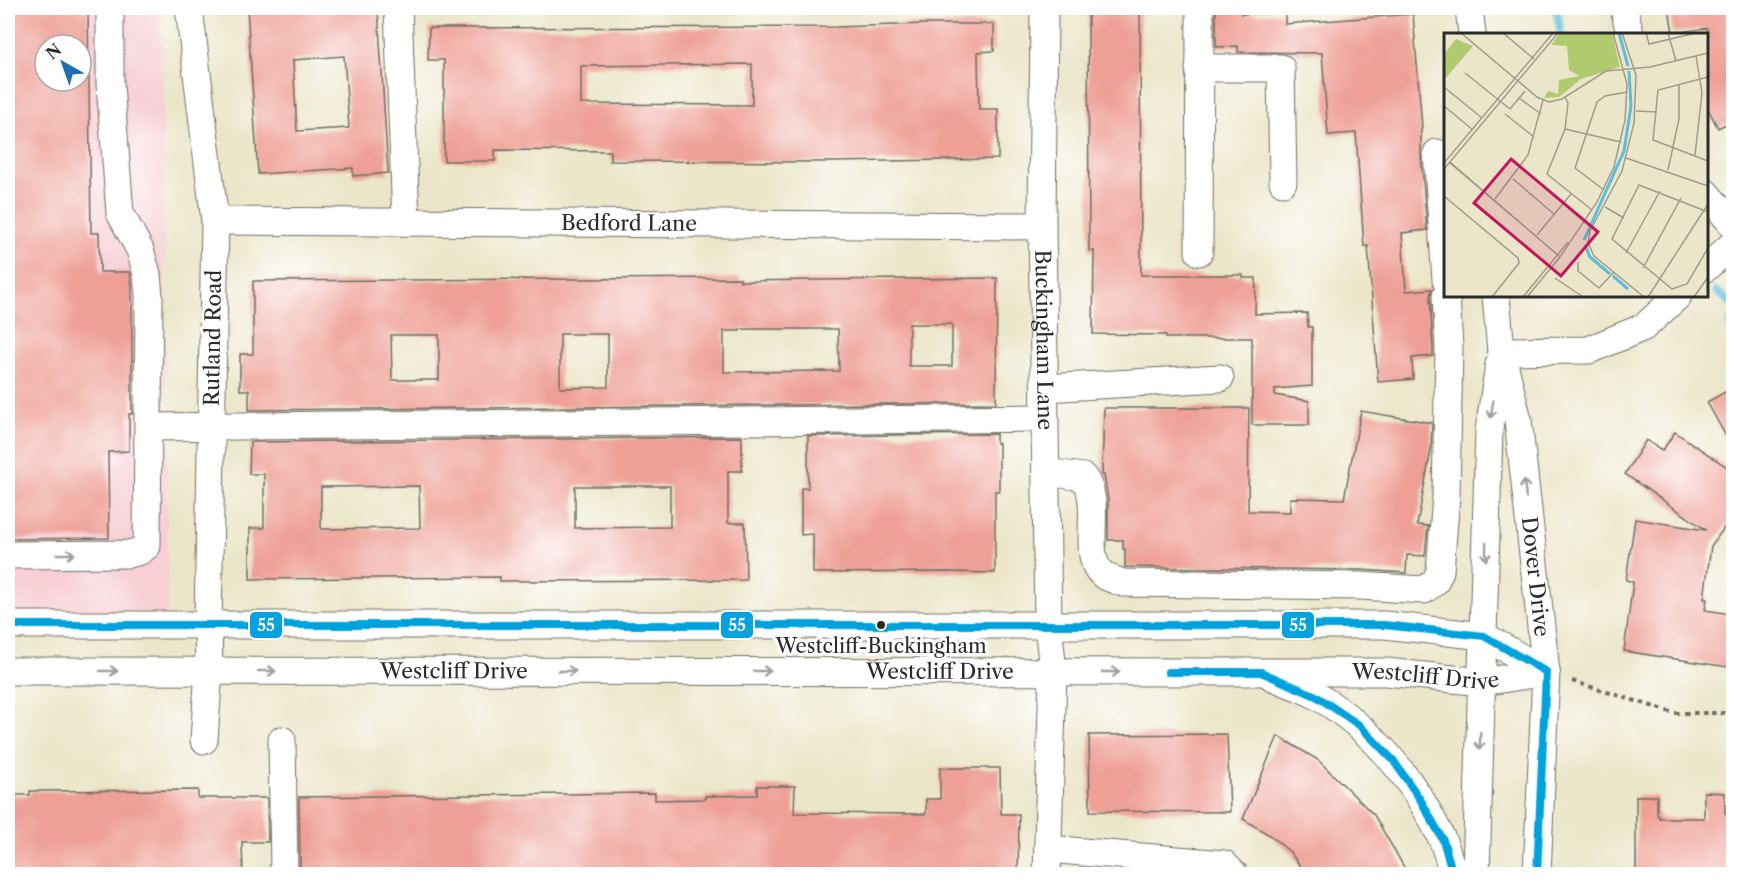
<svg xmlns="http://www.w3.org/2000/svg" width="1741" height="882" viewBox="0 0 1741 882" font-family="'Libre Caslon Text',serif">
	<rect width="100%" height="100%" fill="#fff"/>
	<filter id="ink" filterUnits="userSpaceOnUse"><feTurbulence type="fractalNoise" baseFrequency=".0167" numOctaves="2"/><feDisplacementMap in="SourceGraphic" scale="12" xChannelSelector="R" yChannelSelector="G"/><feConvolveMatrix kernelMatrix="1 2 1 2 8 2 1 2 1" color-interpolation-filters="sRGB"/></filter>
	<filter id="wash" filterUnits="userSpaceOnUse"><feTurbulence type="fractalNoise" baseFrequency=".008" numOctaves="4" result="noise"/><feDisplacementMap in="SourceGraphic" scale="24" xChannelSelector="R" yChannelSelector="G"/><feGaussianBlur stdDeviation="1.35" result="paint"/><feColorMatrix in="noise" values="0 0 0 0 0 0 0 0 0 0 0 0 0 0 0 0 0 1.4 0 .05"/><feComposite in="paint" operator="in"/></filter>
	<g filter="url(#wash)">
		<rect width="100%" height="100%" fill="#ebe6c9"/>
		<!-- built -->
		<path fill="#f7cfd4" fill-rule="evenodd" d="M8,8H162L168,619L8,612ZM45,45H81V81H45Z"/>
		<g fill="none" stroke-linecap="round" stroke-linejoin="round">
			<!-- stream -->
			<g stroke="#5cbcda" stroke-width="8">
				<path d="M1556,8L1561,34"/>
				<path d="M1716,291L1734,305"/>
				<path d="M1730,324L1734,323"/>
			</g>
		</g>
		<g id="blocks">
			<!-- building -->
			<g fill="#eea096" fill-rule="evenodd">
				<path d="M8,8H88L91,233H99L100,272H130L132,286V414H129V451L108,452L109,538L8,539ZM45,45H81V81H45Z"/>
				<path d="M247,8H378L388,173L353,176V168L258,174ZM344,56L349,128L297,131L293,60Z"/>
				<path d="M1088,8H1140L1141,275H1243V278H1256L1255,314L1307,313L1308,327H1312V386L1275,389V395L1309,401V425H1252V338H1166V335L1093,334L1094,251H1089Z"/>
				<path d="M1216,8H1241V14L1285,13V24L1413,14L1422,128H1421V154L1427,230L1402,233L1406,291L1432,289L1430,297L1433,347V356L1412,358L1413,379L1378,382L1368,246H1364L1356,133L1328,135L1322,53L1238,52V46L1216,47Z"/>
				<path d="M1669,8H1734V120L1718,128L1707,107V28L1673,33Z"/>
				<path d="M925,24H994V51L978,52L979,109H998V159L834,162L610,161V151L495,150V161H444V60H428L429,28L836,27ZM752,64V105L581,104V66Z"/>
				<path d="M740,278V281L997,278L996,403L249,410V390H240V354H253V281ZM909,324H952V366H909ZM740,329H838L839,371L724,372V331H740ZM560,334H608V387L560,388ZM391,335H439V380H392Z"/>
				<path d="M1734,387V451L1707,402Z"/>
				<path d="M1104,408H1249L1248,511L1290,512V498L1344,499L1361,411L1432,423L1431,450L1417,525L1428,526L1425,556L1407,555L1406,573L1360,570L1125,567V549H1123V540H1108V500L1104,475H1102Z"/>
				<path d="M1675,432L1734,472V514L1711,546L1704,599H1707L1705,610L1731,614L1730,619H1734V668L1624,651L1633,582L1626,580L1635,519L1706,530L1625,474L1646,440L1662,451Z"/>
				<path d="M996,434V443H999V491H995V573L948,572L813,573V534L801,535V488H808V436Z"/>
				<path d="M742,437V471H728V523H745L746,580L500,581V577L250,579V528H264V474H249L250,442ZM419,486L420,528L321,529V487ZM575,486H670V527L575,528Z"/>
				<path d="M1227,734L1230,812L1090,811L1089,735Z"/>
				<path d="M1278,736L1318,760L1374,815L1408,874H1306L1290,852L1268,834L1243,819Z"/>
				<path d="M940,768H1000L1001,814H1019L1018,874H300L299,797L655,793V800L705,799V796L757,795V786H795L794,813L926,814V799H940Z"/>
				<path d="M198,790V798H267L268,842H242L243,874H8V795H30V791Z"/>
				<path d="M1704,792L1725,793V813H1734V874H1636V796H1657V815H1659V818H1704Z"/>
			</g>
		</g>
	</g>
	<g filter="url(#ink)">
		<use href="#blocks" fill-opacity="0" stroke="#6e6c62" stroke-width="1.5"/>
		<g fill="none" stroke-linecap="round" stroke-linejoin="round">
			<!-- minor casing -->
			<g stroke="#6e6c62" stroke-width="29">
				<g id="minor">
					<path d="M189,8L215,221L208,624L209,670L204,740"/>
					<path d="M398,8L406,222"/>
					<path id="s1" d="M1044,8L1042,226L1048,623L1053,672L1047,874"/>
					<path d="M1469,8L1472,34"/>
					<path d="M1624,8L1630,34"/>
					<path d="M1199,68H1281L1283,182"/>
					<path d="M1437,153L1446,280"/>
					<path d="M1706,193L1734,226"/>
					<path id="s2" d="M215,221L1042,226"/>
					<path d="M1199,252L1200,8"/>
					<path d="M1706,268L1734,243"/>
					<path id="s3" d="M1496,296L1501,351L1518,420L1546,672L1537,874"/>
					<path d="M1501,351L1589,350L1644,327L1678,296"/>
					<path d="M1045,388L1220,378"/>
					<path d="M149,427L1045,418"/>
					<path d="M1046,472L1083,477C1105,503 1078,559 1105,576C1111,579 1118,581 1123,583L1360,586L1424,590L1435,582L1440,571L1446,496L1449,347L1446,296"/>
					<path d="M8,555L129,554L140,551L147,546L149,296L147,274L140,250L120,213L110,84V8"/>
					<path d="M8,625H1384L1484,636L1546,672"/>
					<path id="s4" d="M8,671L1386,672L1482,682L1546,672"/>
					<path d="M1271,676C1286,683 1303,688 1317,696C1373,729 1415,781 1442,839C1447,850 1450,863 1453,874"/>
					<path d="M282,740L284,874"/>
					<path d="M1048,849L1224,864L1234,874"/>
					<path d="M1476,874L1489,430L1499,364"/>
				</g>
			</g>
			<!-- path -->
			<path stroke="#6e6c62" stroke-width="4" stroke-dasharray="4.5 4.5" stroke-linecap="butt" d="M1572,681L1674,713H1734"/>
			<!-- minor -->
			<use href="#minor" stroke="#fff" stroke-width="27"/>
			<!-- bus-1 casing -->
			<g stroke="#fff" stroke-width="12">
				<g id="bus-1">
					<path d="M8,625H1384L1484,636L1546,672"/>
					<path d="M1168,672H1261L1316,696L1359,725L1393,760L1420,799L1443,840L1453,874"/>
					<path d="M1537,874L1546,672"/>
				</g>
			</g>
			<!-- bus-1 -->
			<use href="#bus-1" stroke="#04a2de" stroke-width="8"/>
		</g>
		<!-- one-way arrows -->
		<defs><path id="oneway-shaft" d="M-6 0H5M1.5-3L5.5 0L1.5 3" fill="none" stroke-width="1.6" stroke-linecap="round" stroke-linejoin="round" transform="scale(1.5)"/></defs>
		<g stroke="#a0a0a0">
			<use href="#oneway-shaft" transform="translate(1492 409) rotate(99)"/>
			<use href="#oneway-shaft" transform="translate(1525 489) rotate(-96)"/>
			<use href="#oneway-shaft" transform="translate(1486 552) rotate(91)"/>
			<use href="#oneway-shaft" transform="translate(66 554)"/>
			<use href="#oneway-shaft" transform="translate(109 671)"/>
			<use href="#oneway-shaft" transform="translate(267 671)"/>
			<use href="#oneway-shaft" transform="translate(567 671)"/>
			<use href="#oneway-shaft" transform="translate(762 671)"/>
			<use href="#oneway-shaft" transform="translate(1111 672)"/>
			<use href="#oneway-shaft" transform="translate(1480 741) rotate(92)"/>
		</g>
	</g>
	<!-- markers -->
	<circle fill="#2b2b2b" stroke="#fff" stroke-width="2" cx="881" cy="625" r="5"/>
	<g text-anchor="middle" stroke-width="6" stroke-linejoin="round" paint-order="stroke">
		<!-- bus labels -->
		<g font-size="20" fill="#2b2b2b" stroke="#fff">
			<text x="881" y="653">Westcliff-Buckingham</text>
		</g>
		<!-- street labels -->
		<g font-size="21" fill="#2b2b2b" stroke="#fff">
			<text dy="7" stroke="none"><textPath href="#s2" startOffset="414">Bedford Lane</textPath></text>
			<text transform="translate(213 338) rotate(-89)" y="7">Rutland Road</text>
			<text dy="7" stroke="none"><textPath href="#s1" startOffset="332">Buckingham Lane</textPath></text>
			<text dy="7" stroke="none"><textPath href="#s3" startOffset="284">Dover Drive</textPath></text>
			<text dy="7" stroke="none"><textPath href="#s4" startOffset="446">Westcliff Drive</textPath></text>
			<text dy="7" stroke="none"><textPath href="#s4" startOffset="932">Westcliff Drive</textPath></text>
			<text dy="7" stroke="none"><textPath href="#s4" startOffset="1418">Westcliff Drive</textPath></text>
		</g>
	</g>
	<!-- overview -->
	<g transform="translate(1444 33)">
		<rect width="264" height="264" fill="#ebe6c9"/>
		<path d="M116,0H168L176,34L137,46L115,64L100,65L104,58L114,61L115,47L135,43L125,37L123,13L107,12ZM12,6L29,13L0,47V21Z" fill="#b0ca70"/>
		<path fill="none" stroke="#5cbcda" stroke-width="3" d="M175,0L184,33M140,207L180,118L187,73L185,38M141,212L146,224L166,241M169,243L184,256"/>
		<path fill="none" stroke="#9e9b8a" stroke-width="1.5" d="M17,0L93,64L105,69L118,66L162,38L206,34L264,20M59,0L90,26M178,0L192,42L190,90L178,138L146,198L144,210L150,223L200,264M202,0L205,11L252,0M224,0L232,28M21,40L66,76M264,44L214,57L209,107L264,128M0,54L38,85M121,64L124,70L121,96L103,141L148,177M75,65L97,81M0,73L29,97M66,76L81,58M192,78L213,79M61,81L90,104M121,96L177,109M251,122L258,60L252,23M182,125L264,153M6,129L116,224M0,130L109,0M6,130L115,223M0,136L114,0M224,137L235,86V51M69,146L110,181M160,157L131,135L153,69L161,63L183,59M0,163L74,225L75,230L48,264M51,166L84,122L99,67M161,174L180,185M264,179L195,152L168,206L228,256L243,251L264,215M93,202L127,161M182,220L216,158M134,229V238L155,255L170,239M199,235L237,165M111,245L139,264M79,264L124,209M83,264L116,224L153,169L170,134L181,87L183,51L169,0M204,264L264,171M250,264L264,244"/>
		<path fill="#c2185b" fill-opacity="0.15" stroke="#c2185b" stroke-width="3" d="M67,126L154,199L117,243L30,170Z"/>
		<rect width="264" height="264" fill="none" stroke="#2b2b2b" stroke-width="3"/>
	</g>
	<g stroke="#fff" stroke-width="2">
		<rect x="249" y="611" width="34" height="28" rx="6" fill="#04a2de"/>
		<rect x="720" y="611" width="34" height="28" rx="6" fill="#04a2de"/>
		<rect x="1281" y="611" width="34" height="28" rx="6" fill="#04a2de"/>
	</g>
	<g font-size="16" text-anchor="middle" font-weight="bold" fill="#fff">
		<text x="266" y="631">55</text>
		<text x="737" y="631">55</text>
		<text x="1298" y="631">55</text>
	</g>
	<!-- margin -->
	<rect width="1741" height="882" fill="none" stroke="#fff" stroke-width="30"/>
	<!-- north arrow -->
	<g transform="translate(63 63) rotate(320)"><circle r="28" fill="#ffffff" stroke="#aaaaaa" stroke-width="1.5"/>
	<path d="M0-4.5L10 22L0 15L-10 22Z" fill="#1f6fb2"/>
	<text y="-9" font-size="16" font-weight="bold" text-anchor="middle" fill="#2b2b2b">N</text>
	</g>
</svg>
